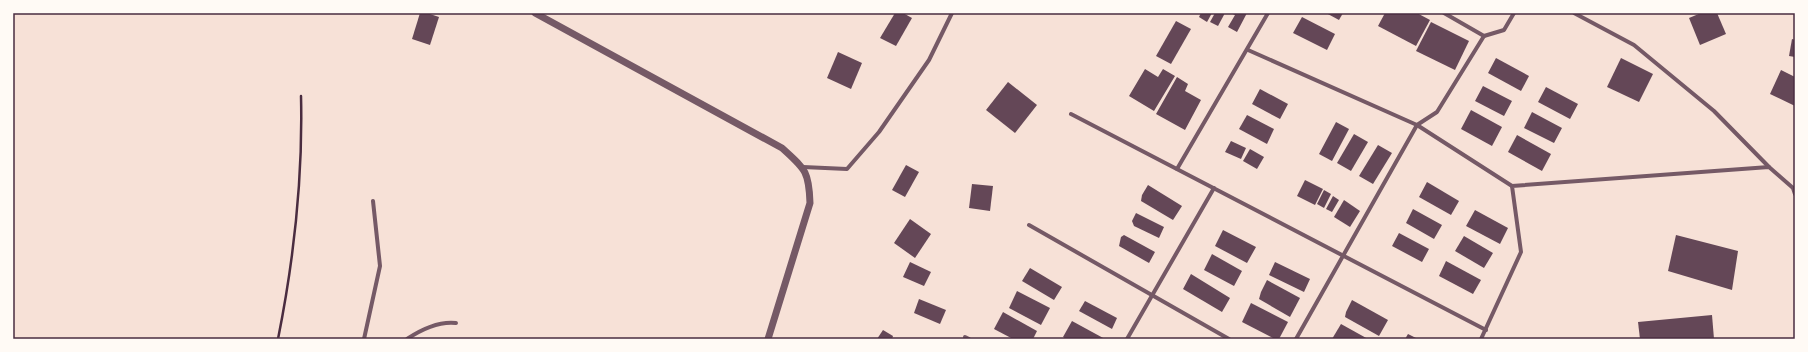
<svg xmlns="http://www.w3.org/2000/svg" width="1808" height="352" viewBox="0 0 1808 352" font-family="'Golos Text',sans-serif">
	<rect width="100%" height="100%" fill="#f7e1d7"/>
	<!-- building -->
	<g fill="#644757">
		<path d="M420,13H427L439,17L430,45L412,39Z"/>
		<path d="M895,13H903L912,18L896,46L880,38Z"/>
		<path d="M1201,13H1212L1207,22L1199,17Z"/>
		<path d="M1215,13H1225L1218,26L1210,22Z"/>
		<path d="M1230,13H1247L1237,32L1228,27L1235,15Z"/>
		<path d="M1326,13H1343L1339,20Z"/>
		<path d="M1385,13H1417L1430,20L1416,46L1378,26Z"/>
		<path d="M1701,13H1717L1726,34L1700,45L1689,18Z"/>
		<path d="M1302,17L1335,34L1327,50L1293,33Z"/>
		<path d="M1176,21L1191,29L1171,64L1156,56Z"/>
		<path d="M1431,22L1469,41L1455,70L1416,51Z"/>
		<path d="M1792,39L1795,40V57L1789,56Z"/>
		<path d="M838,52L862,63L851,89L827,78Z"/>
		<path d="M1496,58L1529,76L1521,91L1488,73Z"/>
		<path d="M1621,58L1653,74L1639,102L1607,87Z"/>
		<path d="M1145,69L1158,77L1163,69L1175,76L1154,111L1129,96Z"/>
		<path d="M1781,70L1795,77V106L1770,94Z"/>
		<path d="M1177,77L1188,84L1185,91L1201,100L1185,130L1156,114Z"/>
		<path d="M1008,82L1037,105L1015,133L986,110Z"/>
		<path d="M1483,86L1512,101L1504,116L1475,101Z"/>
		<path d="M1546,87L1578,104L1570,119L1538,102Z"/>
		<path d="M1260,89L1288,104L1280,119L1252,104Z"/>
		<path d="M1471,110L1502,127L1492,146L1461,129Z"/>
		<path d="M1532,112L1562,128L1554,143L1524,128Z"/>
		<path d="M1247,115L1274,129L1267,144L1239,129Z"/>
		<path d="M1336,122L1349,129L1332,161L1319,154Z"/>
		<path d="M1354,134L1368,142L1351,171L1337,163Z"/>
		<path d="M1517,135L1551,154L1542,171L1508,152Z"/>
		<path d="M1231,141L1246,148L1241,159L1225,152Z"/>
		<path d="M1378,145L1392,153L1373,184L1359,176Z"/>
		<path d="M1250,149L1264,157L1257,169L1243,161Z"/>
		<path d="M906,165L919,172L905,197L892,190Z"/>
		<path d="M1305,180L1323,189L1315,205L1297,196Z"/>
		<path d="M1427,182L1459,201L1451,215L1419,197Z"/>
		<path d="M972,184L993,186L990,211L969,208Z"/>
		<path d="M1148,185L1182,206L1173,220L1141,201L1142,195Z"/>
		<path d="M1324,190L1331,194L1324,208L1317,204Z"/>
		<path d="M1333,196L1339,200L1332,212L1326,209Z"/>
		<path d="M1344,200L1360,211L1350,227L1334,217Z"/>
		<path d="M1413,209L1442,225L1434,239L1406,223Z"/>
		<path d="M1475,210L1508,228L1500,244L1466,226Z"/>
		<path d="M1136,213L1164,227L1159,238L1134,226L1132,221Z"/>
		<path d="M910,219L931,234L915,258L894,243Z"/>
		<path d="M1223,230L1256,247L1247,263L1215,246Z"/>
		<path d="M1399,233L1429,249L1422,262L1392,246Z"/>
		<path d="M1124,235L1155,252L1149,263L1119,246L1121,237Z"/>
		<path d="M1676,235L1738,251L1732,290L1668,271Z"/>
		<path d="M1464,236L1493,253L1484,268L1455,251Z"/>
		<path d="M1212,254L1242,271L1234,286L1204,270Z"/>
		<path d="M1446,261L1481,280L1473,294L1439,276Z"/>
		<path d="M910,262L931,272L924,286L903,277Z"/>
		<path d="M1275,262L1310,279L1304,292L1269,275Z"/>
		<path d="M1030,268L1062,287L1054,300L1022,281Z"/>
		<path d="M1191,274L1230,298L1222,312L1183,289Z"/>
		<path d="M1267,280L1300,298L1290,317L1259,299L1261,292Z"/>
		<path d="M1017,291L1050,308L1041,325L1009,308Z"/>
		<path d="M919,299L946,310L940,324L914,313Z"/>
		<path d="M1352,300L1388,320L1379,336L1345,317L1346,312Z"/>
		<path d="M1085,301L1117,318L1112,329L1079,311Z"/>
		<path d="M1251,303L1288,322L1279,339H1275L1242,322Z"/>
		<path d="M1003,312L1037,331L1033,339H1013L994,329Z"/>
		<path d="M1712,315L1714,339H1640L1638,322Z"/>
		<path d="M1072,321L1105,339H1066L1063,337Z"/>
		<path d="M1341,324L1368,339H1332Z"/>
		<path d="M883,330L893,336L892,339H877Z"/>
		<path d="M1408,334L1418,339H1405Z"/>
	</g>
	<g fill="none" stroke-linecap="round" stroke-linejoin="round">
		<!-- path -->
		<path stroke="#4a2c40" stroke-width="2.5" d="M278,339C294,259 303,178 301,96"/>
		<!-- minor -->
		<g stroke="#755966" stroke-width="4">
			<path d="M1574,13L1634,45L1714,111L1769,167"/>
			<path d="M1484,36L1504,30L1514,13"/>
			<path d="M1248,50L1417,125L1512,186"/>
			<path d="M1071,114L1486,330"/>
			<path d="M803,167L847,169L879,132L929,60L952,13"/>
			<path d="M1177,169L1268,13"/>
			<path d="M1029,225L1229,339"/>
			<path d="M965,337L969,339"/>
			<path d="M364,339L380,266L373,201"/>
			<path d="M407,339C422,329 438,321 456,323"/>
			<path d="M1127,339L1214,188"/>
			<path d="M1296,339L1417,125L1437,112L1484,36L1444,13"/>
			<path d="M1481,339L1521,252L1512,186L1769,167L1793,188L1795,194"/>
		</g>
		<!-- tertiary -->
		<path stroke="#755966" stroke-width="7" d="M535,13L782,148C805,169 809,171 810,203L768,339"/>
	</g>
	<!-- border -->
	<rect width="1808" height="352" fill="none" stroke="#fffaf5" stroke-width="28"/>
	<rect x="14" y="14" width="1780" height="324" fill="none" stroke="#4a2c40" stroke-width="1.5"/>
</svg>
